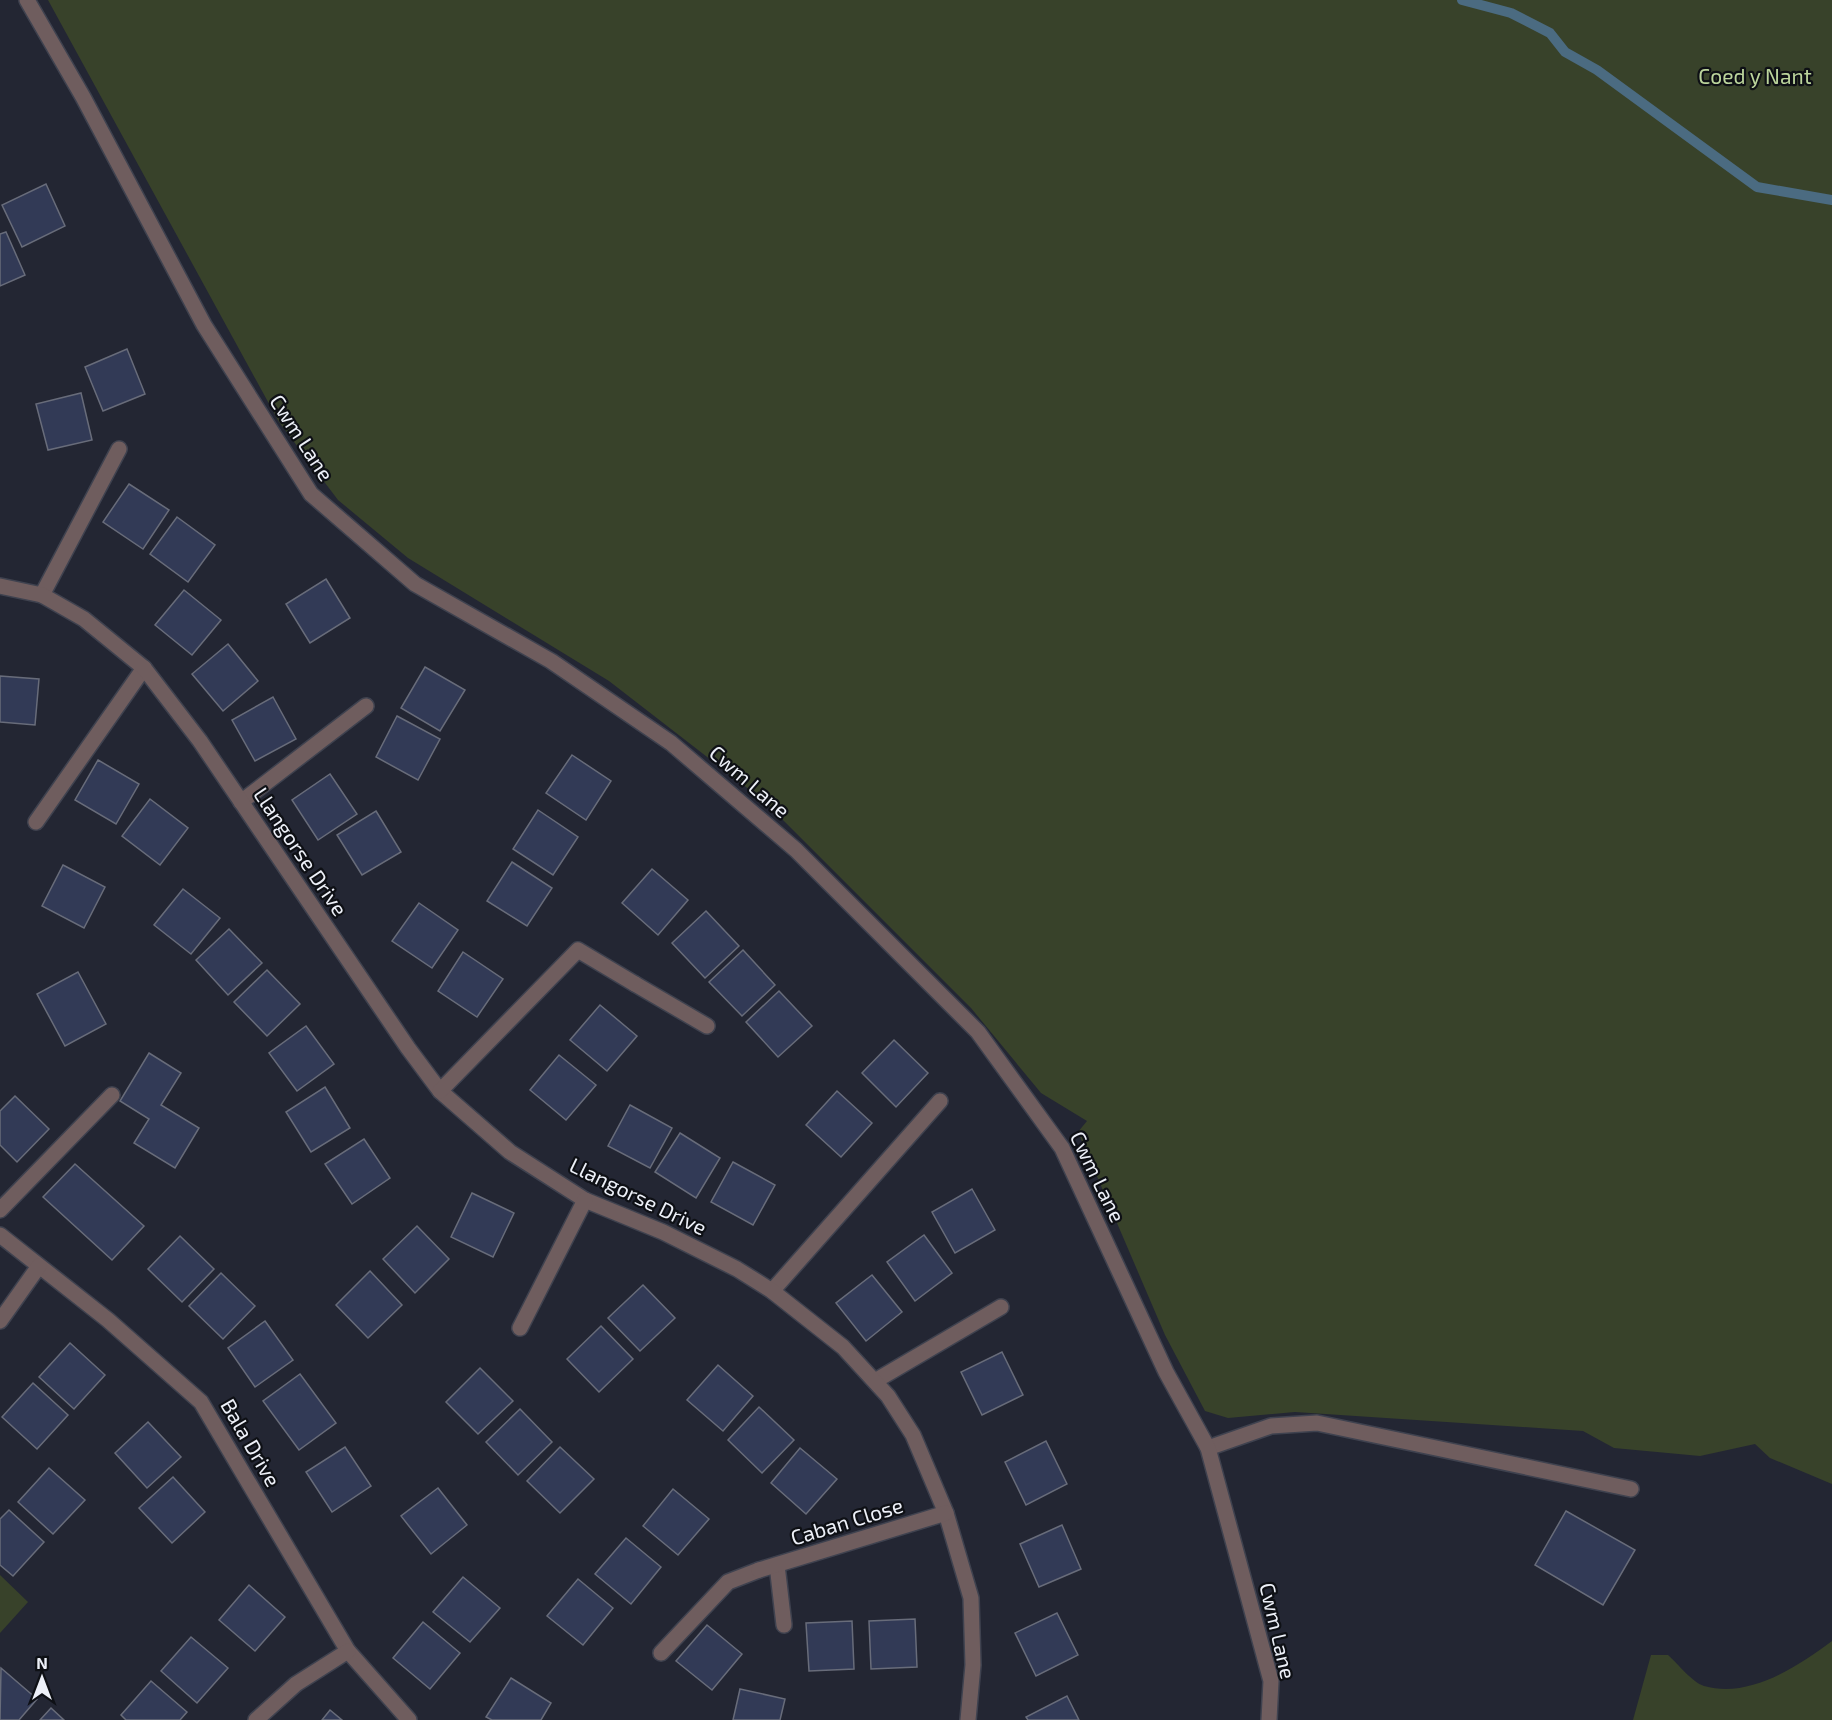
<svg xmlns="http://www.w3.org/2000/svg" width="1832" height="1720" viewBox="0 0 1832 1720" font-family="'Exo 2',sans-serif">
	<rect width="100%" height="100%" fill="#232633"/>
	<!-- green -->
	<g fill="#38422a">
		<path d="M48,0H1832V1484L1770,1458L1755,1444L1700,1456L1614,1448L1583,1431L1295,1412L1228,1418L1205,1411L1165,1335L1078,1132L1087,1121L1041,1093L971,1008L764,801L609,681L408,558L338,500L279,422Z"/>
		<path d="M0,1575L28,1602L0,1633Z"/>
		<path d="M1832,1641V1720H1633L1651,1655H1668C1678,1664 1692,1682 1704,1686C1749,1699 1797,1667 1832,1641Z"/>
	</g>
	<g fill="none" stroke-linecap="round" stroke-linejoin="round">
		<!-- stream -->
		<path stroke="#4b6b81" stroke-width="10" d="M1462,0L1511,13L1550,33L1565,52L1597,70L1757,187L1832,200"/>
	</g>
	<!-- building -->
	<g fill="#323a56" stroke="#686c7a" stroke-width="1.5">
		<path d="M46,184L65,226L22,247L2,205Z"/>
		<path d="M6,232L25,275L0,286V234Z"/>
		<path d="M127,349L145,394L103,411L85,367Z"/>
		<path d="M81,393L92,440L48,450L36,404Z"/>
		<path d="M129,484L169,510L143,549L103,522Z"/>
		<path d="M177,517L215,545L188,582L150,554Z"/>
		<path d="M326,579L350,618L310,643L286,604Z"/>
		<path d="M184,590L221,620L192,655L155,625Z"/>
		<path d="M228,644L258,681L223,711L192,674Z"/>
		<path d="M425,667L465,690L440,731L401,708Z"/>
		<path d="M0,676L39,679L35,725L0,722Z"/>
		<path d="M273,697L296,739L255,761L232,720Z"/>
		<path d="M397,716L440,739L418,780L376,757Z"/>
		<path d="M572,755L611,781L586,820L546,793Z"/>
		<path d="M98,760L139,784L116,824L75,800Z"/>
		<path d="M330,774L357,814L318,840L292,800Z"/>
		<path d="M150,799L188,828L160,865L122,836Z"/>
		<path d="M538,810L578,837L553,875L513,849Z"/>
		<path d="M376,811L401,852L362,875L337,835Z"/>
		<path d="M512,862L552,888L527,926L487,901Z"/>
		<path d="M63,865L105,887L84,928L42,906Z"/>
		<path d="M652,869L688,900L658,935L622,903Z"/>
		<path d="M183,889L220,918L191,954L154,925Z"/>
		<path d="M419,903L458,930L432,968L392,941Z"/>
		<path d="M706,911L739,946L705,978L672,943Z"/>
		<path d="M229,929L262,963L228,995L196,960Z"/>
		<path d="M743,950L775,985L742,1016L709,982Z"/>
		<path d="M463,952L503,979L477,1017L438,991Z"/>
		<path d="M267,970L300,1004L267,1036L234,1002Z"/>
		<path d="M78,972L106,1024L65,1046L37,994Z"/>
		<path d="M779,991L812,1026L778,1057L746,1022Z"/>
		<path d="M600,1005L637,1036L607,1071L570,1040Z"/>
		<path d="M306,1026L334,1064L297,1091L269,1053Z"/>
		<path d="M894,1040L928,1073L896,1107L862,1073Z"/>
		<path d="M149,1053L181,1073L161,1105L199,1128L175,1168L134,1143L149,1119L120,1101Z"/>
		<path d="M559,1055L596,1085L566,1120L530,1090Z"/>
		<path d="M325,1087L350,1128L311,1152L286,1112Z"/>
		<path d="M837,1091L872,1123L841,1157L806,1125Z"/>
		<path d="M15,1096L49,1129L17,1162L0,1145V1111Z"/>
		<path d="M630,1105L672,1128L650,1168L608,1146Z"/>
		<path d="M680,1133L720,1158L696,1198L655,1172Z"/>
		<path d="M364,1139L390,1178L352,1204L325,1164Z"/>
		<path d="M733,1162L775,1185L753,1225L711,1202Z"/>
		<path d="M75,1164L144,1226L112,1260L43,1197Z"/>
		<path d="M972,1189L995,1230L955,1253L932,1212Z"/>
		<path d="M472,1193L514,1213L493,1257L451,1237Z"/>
		<path d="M417,1226L449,1259L415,1293L383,1259Z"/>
		<path d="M924,1235L952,1273L915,1301L887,1262Z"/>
		<path d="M180,1236L214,1269L182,1302L148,1269Z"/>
		<path d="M370,1271L402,1305L368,1338L336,1305Z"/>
		<path d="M221,1273L255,1306L223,1339L189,1306Z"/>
		<path d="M872,1275L902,1312L866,1341L836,1303Z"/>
		<path d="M643,1285L675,1318L640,1351L608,1318Z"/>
		<path d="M265,1321L293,1360L255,1387L228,1348Z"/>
		<path d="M601,1326L633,1359L599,1392L567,1359Z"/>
		<path d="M70,1343L105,1375L74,1409L39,1377Z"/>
		<path d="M1002,1352L1023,1395L982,1415L961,1372Z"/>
		<path d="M718,1365L753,1396L723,1431L687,1400Z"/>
		<path d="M480,1368L513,1401L478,1434L446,1402Z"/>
		<path d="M300,1374L336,1423L299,1450L263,1401Z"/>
		<path d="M33,1383L68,1415L37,1449L2,1417Z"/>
		<path d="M759,1407L794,1440L762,1473L728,1440Z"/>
		<path d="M520,1409L552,1442L518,1475L486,1442Z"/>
		<path d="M148,1422L181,1457L147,1488L115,1453Z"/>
		<path d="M1046,1441L1067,1484L1026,1505L1005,1462Z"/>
		<path d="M345,1447L371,1486L332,1512L306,1472Z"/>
		<path d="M560,1447L594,1479L560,1513L527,1481Z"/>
		<path d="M800,1448L837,1479L806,1514L771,1483Z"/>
		<path d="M49,1468L85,1500L53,1534L18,1502Z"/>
		<path d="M173,1477L205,1512L172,1543L139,1508Z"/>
		<path d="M438,1488L467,1525L431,1554L401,1516Z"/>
		<path d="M673,1489L709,1519L678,1555L643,1526Z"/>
		<path d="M9,1510L44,1542L13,1576L0,1565V1519Z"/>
		<path d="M1566,1511L1635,1550L1603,1605L1535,1565Z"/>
		<path d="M1062,1525L1081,1569L1039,1587L1020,1544Z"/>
		<path d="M626,1538L661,1567L631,1604L595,1574Z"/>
		<path d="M463,1577L500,1608L470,1642L433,1612Z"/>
		<path d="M578,1579L613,1608L583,1645L547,1616Z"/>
		<path d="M249,1585L285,1617L255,1651L219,1620Z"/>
		<path d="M1057,1613L1078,1655L1036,1676L1015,1633Z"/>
		<path d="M915,1619L917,1667L871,1669L869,1621Z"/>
		<path d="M852,1621L854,1669L809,1671L806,1623Z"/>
		<path d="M423,1622L460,1653L430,1689L393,1658Z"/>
		<path d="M707,1625L742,1654L712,1690L676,1661Z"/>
		<path d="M191,1637L228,1668L197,1703L161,1671Z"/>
		<path d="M1,1668L37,1699L19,1720H0Z"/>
		<path d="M511,1678L551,1703L541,1720H492L486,1717Z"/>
		<path d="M151,1681L187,1712L180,1720H126L121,1715Z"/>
		<path d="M740,1689L785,1699L780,1720H733Z"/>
		<path d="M1067,1696L1079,1720H1028L1026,1717Z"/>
		<path d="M51,1708L64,1720H40Z"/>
		<path d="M330,1710L342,1720H322Z"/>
	</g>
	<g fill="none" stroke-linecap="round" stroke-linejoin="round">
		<!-- service casing -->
		<g stroke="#3f424f" stroke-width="18">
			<g id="service">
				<path d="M42,595L119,449"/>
				<path d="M241,802L366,706"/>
				<path d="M36,822L144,668"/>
				<path d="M635,984L707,1026"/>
				<path d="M0,1210L112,1095"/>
				<path d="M772,1291L940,1101"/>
				<path d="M875,1381L1001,1307"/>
				<path d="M1208,1448L1271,1426L1317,1423L1631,1489"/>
				<path d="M661,1653L728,1582L759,1570"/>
			</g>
		</g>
		<!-- minor casing -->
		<g stroke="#3f424f" stroke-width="18">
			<g id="minor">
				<path d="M0,586L42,595L84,619L144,668L200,741L408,1048L440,1091L510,1152L585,1200L663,1232L737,1269L772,1291L843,1347L888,1396L913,1435L946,1513L971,1598L973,1665L968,1720"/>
				<path d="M440,1091L578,950L635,984"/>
				<path d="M0,1235L108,1320L201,1402L348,1651L409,1720"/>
				<path d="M0,1321L39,1266"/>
				<path d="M520,1328L585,1200"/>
				<path d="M777,1565L784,1625"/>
				<path d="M759,1570L946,1513"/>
				<path d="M256,1720L296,1684L348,1651"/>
			</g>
		</g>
		<!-- tertiary casing -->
		<g stroke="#3f424f" stroke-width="18">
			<path id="tertiary" d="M27,0L83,97L204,325L311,494L415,584L551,661L671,743L796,850L978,1032L1062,1148L1166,1372L1208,1448L1271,1681L1269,1720"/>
		</g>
		<!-- service -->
		<use href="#service" stroke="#6f5d5e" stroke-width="15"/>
		<!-- minor -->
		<use href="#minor" stroke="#6f5d5e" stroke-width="15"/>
		<!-- tertiary -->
		<use href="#tertiary" stroke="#6f5d5e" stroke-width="15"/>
	</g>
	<g text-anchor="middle" stroke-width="4.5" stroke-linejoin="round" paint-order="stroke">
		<!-- park labels -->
		<g font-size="21" fill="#bcd59c" stroke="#0e1015">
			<text x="1755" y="84">Coed y Nant</text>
		</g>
		<!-- street labels -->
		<g font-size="21" fill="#edf0f8" stroke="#0e1015">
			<text transform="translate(301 438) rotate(57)" y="7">Cwm Lane</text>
			<text transform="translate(749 782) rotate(41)" y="7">Cwm Lane</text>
			<text transform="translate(300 852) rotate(56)" y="7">Llangorse Drive</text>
			<text transform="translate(1097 1177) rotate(64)" y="7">Cwm Lane</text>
			<text transform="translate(638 1197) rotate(26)" y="7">Llangorse Drive</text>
			<text transform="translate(250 1443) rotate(60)" y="7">Bala Drive</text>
			<text transform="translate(847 1522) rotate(-17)" y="7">Caban Close</text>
			<text transform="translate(1277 1631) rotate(77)" y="7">Cwm Lane</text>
		</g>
	</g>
	<!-- north arrow -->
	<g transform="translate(42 1678)" stroke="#0e1015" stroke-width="4.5" paint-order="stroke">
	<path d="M0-4.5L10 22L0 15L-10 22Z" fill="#edf0f8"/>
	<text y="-9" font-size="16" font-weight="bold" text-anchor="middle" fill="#edf0f8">N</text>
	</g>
</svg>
